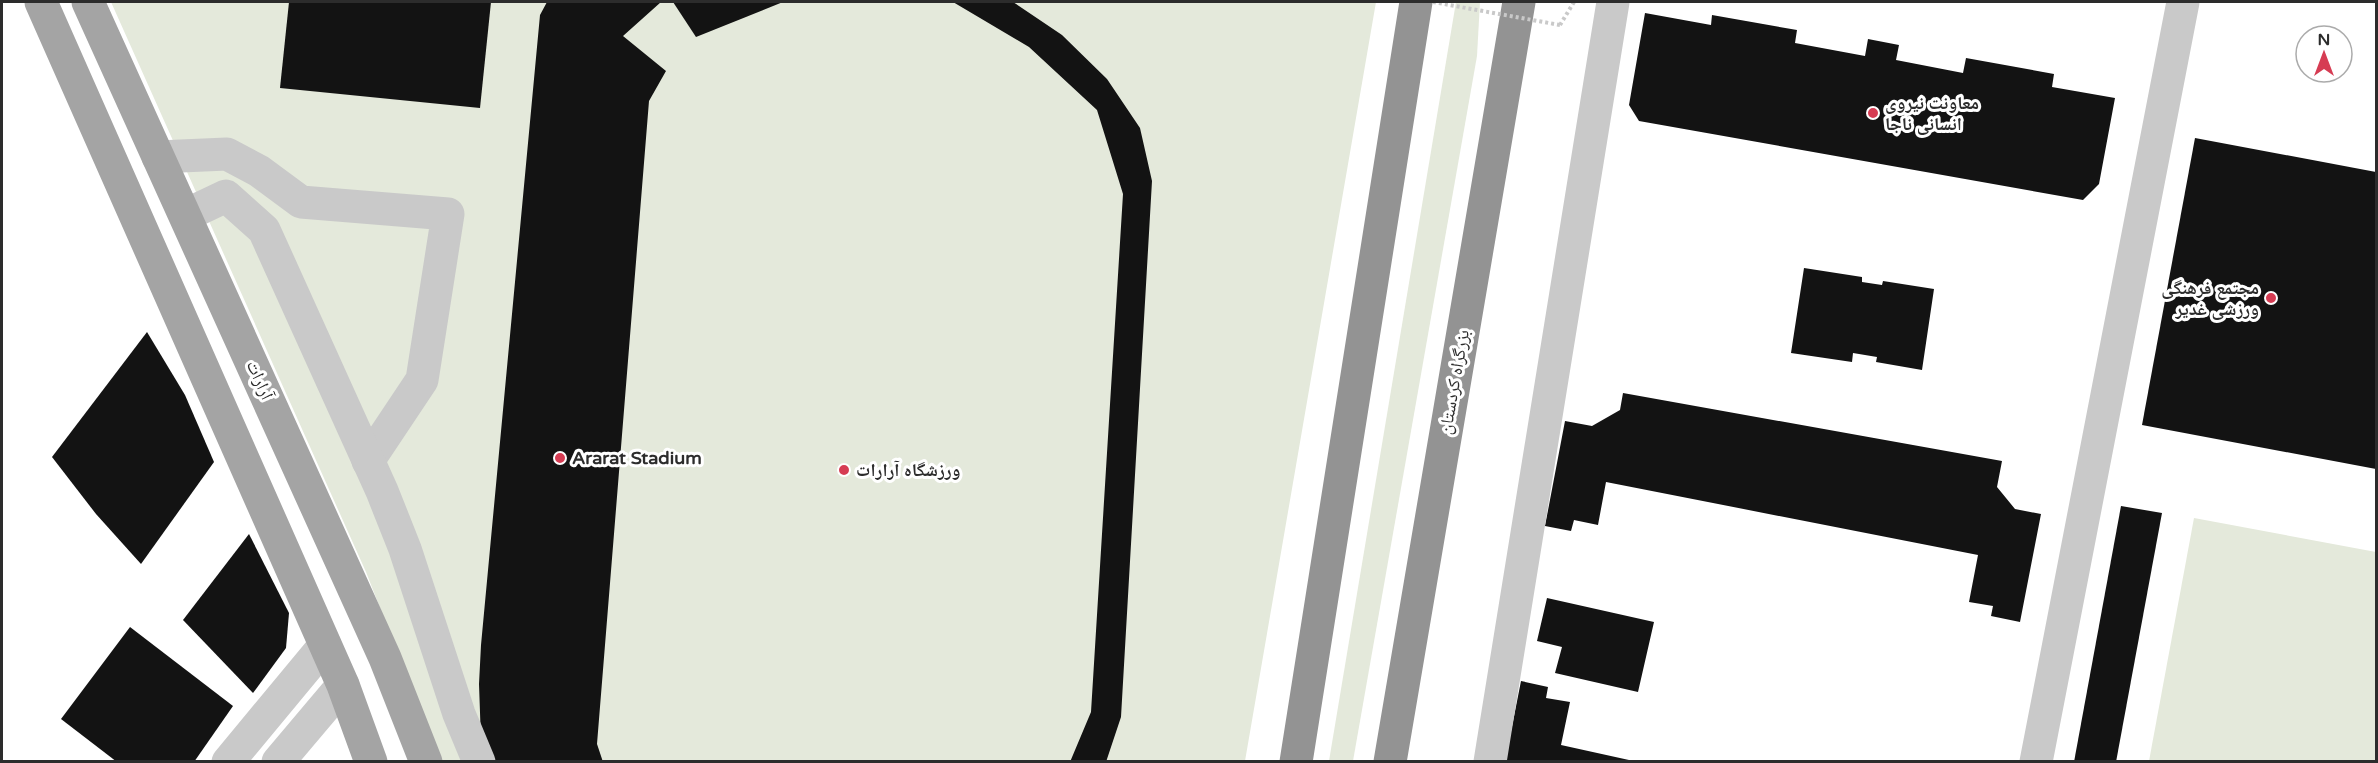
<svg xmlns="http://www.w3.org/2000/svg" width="2378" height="763" viewBox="0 0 2378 763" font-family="'Varela Round','Noto Naskh Arabic',sans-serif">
	<rect width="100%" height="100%" fill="#fff"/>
	<!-- green -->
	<g fill="#e4e9db">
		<path d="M111,2H1376L1245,761H440L366,572Z"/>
		<path d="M1456,2H1480L1477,56L1353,761H1329Z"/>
		<path d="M2194,518L2376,552V761H2149Z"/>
	</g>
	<!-- building -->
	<g fill="#131313">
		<path d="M289,2H491L480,108L280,88Z"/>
		<path d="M547,2H661L623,36L666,71L649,101L597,744L603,762H489L481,741L479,684L481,645L540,15Z"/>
		<path d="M673,2H783L696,37Z"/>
		<path d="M953,2H1013L1062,35L1107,79L1140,128L1152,181L1121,717L1106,762H1070L1091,712L1123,194L1097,110L1029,47Z"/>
		<path d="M1645,13L1711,25L1712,15L1797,30L1795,43L1865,56L1868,39L1899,45L1896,60L1963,73L1966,58L2054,74L2052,87L2115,98L2099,184L2083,200L1639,121L1629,105Z"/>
		<path d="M2195,138L2376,172V469L2142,425Z"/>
		<path d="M1804,268L1862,277V282L1882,285L1883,281L1934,289L1922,370L1876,362L1877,357L1853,353L1852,362L1791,353Z"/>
		<path d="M147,332L185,395L214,462L141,564L96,514L52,457Z"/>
		<path d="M1623,393L2002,461L1997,487L2015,509L2041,514L2020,622L1991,616L1993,606L1969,602L1978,555L1606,482L1598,525L1574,520L1571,531L1545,526L1565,421L1592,426L1620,410Z"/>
		<path d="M2121,506L2162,513L2116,762H2074Z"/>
		<path d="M249,534L289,613L286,648L253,693L183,620Z"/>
		<path d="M1547,598L1654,622L1638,692L1555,673L1562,647L1537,641Z"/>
		<path d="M130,627L233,706L194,762H117L61,719Z"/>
		<path d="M1521,681L1548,687L1546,698L1570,702L1561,745L1638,762H1505Z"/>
	</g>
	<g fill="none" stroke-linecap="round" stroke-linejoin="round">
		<!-- path -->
		<path stroke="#c9c9c9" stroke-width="4" stroke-dasharray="3 3" stroke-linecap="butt" d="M1560,25L1574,2"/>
		<!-- minor -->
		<g stroke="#c9c9c9" stroke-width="33">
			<path d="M158,157L227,154L259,171L301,202L448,214L422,380L368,461"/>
			<path d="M186,215L226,196L264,230L382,491L405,549L459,714L479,762"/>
			<path d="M228,762L325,645"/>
			<path d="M278,762L343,685"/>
			<path d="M1490,762L1613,2"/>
			<path d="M2036,762L2183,2"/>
		</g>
		<!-- major -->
		<g stroke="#a4a4a4" stroke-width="33">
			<path d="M41,2L343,685L371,762"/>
			<path d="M88,2L385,658L426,762"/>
		</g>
		<!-- highway -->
		<g stroke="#939393" stroke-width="33">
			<path d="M1296,762L1416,2"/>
			<path d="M1390,762L1519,2"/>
		</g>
		<!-- path-bridge -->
		<path stroke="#c9c9c9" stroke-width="4" stroke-dasharray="3 3" stroke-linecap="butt" d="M1433,2L1560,25"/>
	</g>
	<!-- markers -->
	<g fill="#d63c53" stroke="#fff" stroke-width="2">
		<circle cx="1873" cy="113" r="6"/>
		<circle cx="2271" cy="298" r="6"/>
		<circle cx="560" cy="458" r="6"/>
		<circle cx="844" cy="470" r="6"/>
	</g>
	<g text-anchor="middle" stroke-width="6" stroke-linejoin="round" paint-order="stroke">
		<!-- poi labels -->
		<g font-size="18" font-weight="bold" fill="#2c2c2c" stroke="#fff" text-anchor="start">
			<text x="1885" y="109">معاونت نیروی<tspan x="1885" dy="21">انسانی ناجا</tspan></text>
			<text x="2259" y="294" text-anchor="end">مجتمع فرهنگی<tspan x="2259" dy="21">ورزشی غدیر</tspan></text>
			<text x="572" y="464">Ararat Stadium</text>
			<text x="856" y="476">ورزشگاه آرارات</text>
		</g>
		<!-- street labels -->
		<g font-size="18" fill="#2c2c2c" stroke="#fff">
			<text transform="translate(260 380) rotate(66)" y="6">آرارات</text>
			<text transform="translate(1454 382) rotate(-80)" y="6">بزرگراه کردستان</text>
		</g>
	</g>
	<!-- border -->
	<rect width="2378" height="763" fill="none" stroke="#2c2c2c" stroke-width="6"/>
	<!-- north arrow -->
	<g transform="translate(2324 54)"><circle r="28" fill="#ffffff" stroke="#ababab" stroke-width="1.5"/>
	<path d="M0-4.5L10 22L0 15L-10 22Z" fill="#d63c53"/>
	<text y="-9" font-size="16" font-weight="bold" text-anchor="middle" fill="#2c2c2c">N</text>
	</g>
</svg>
